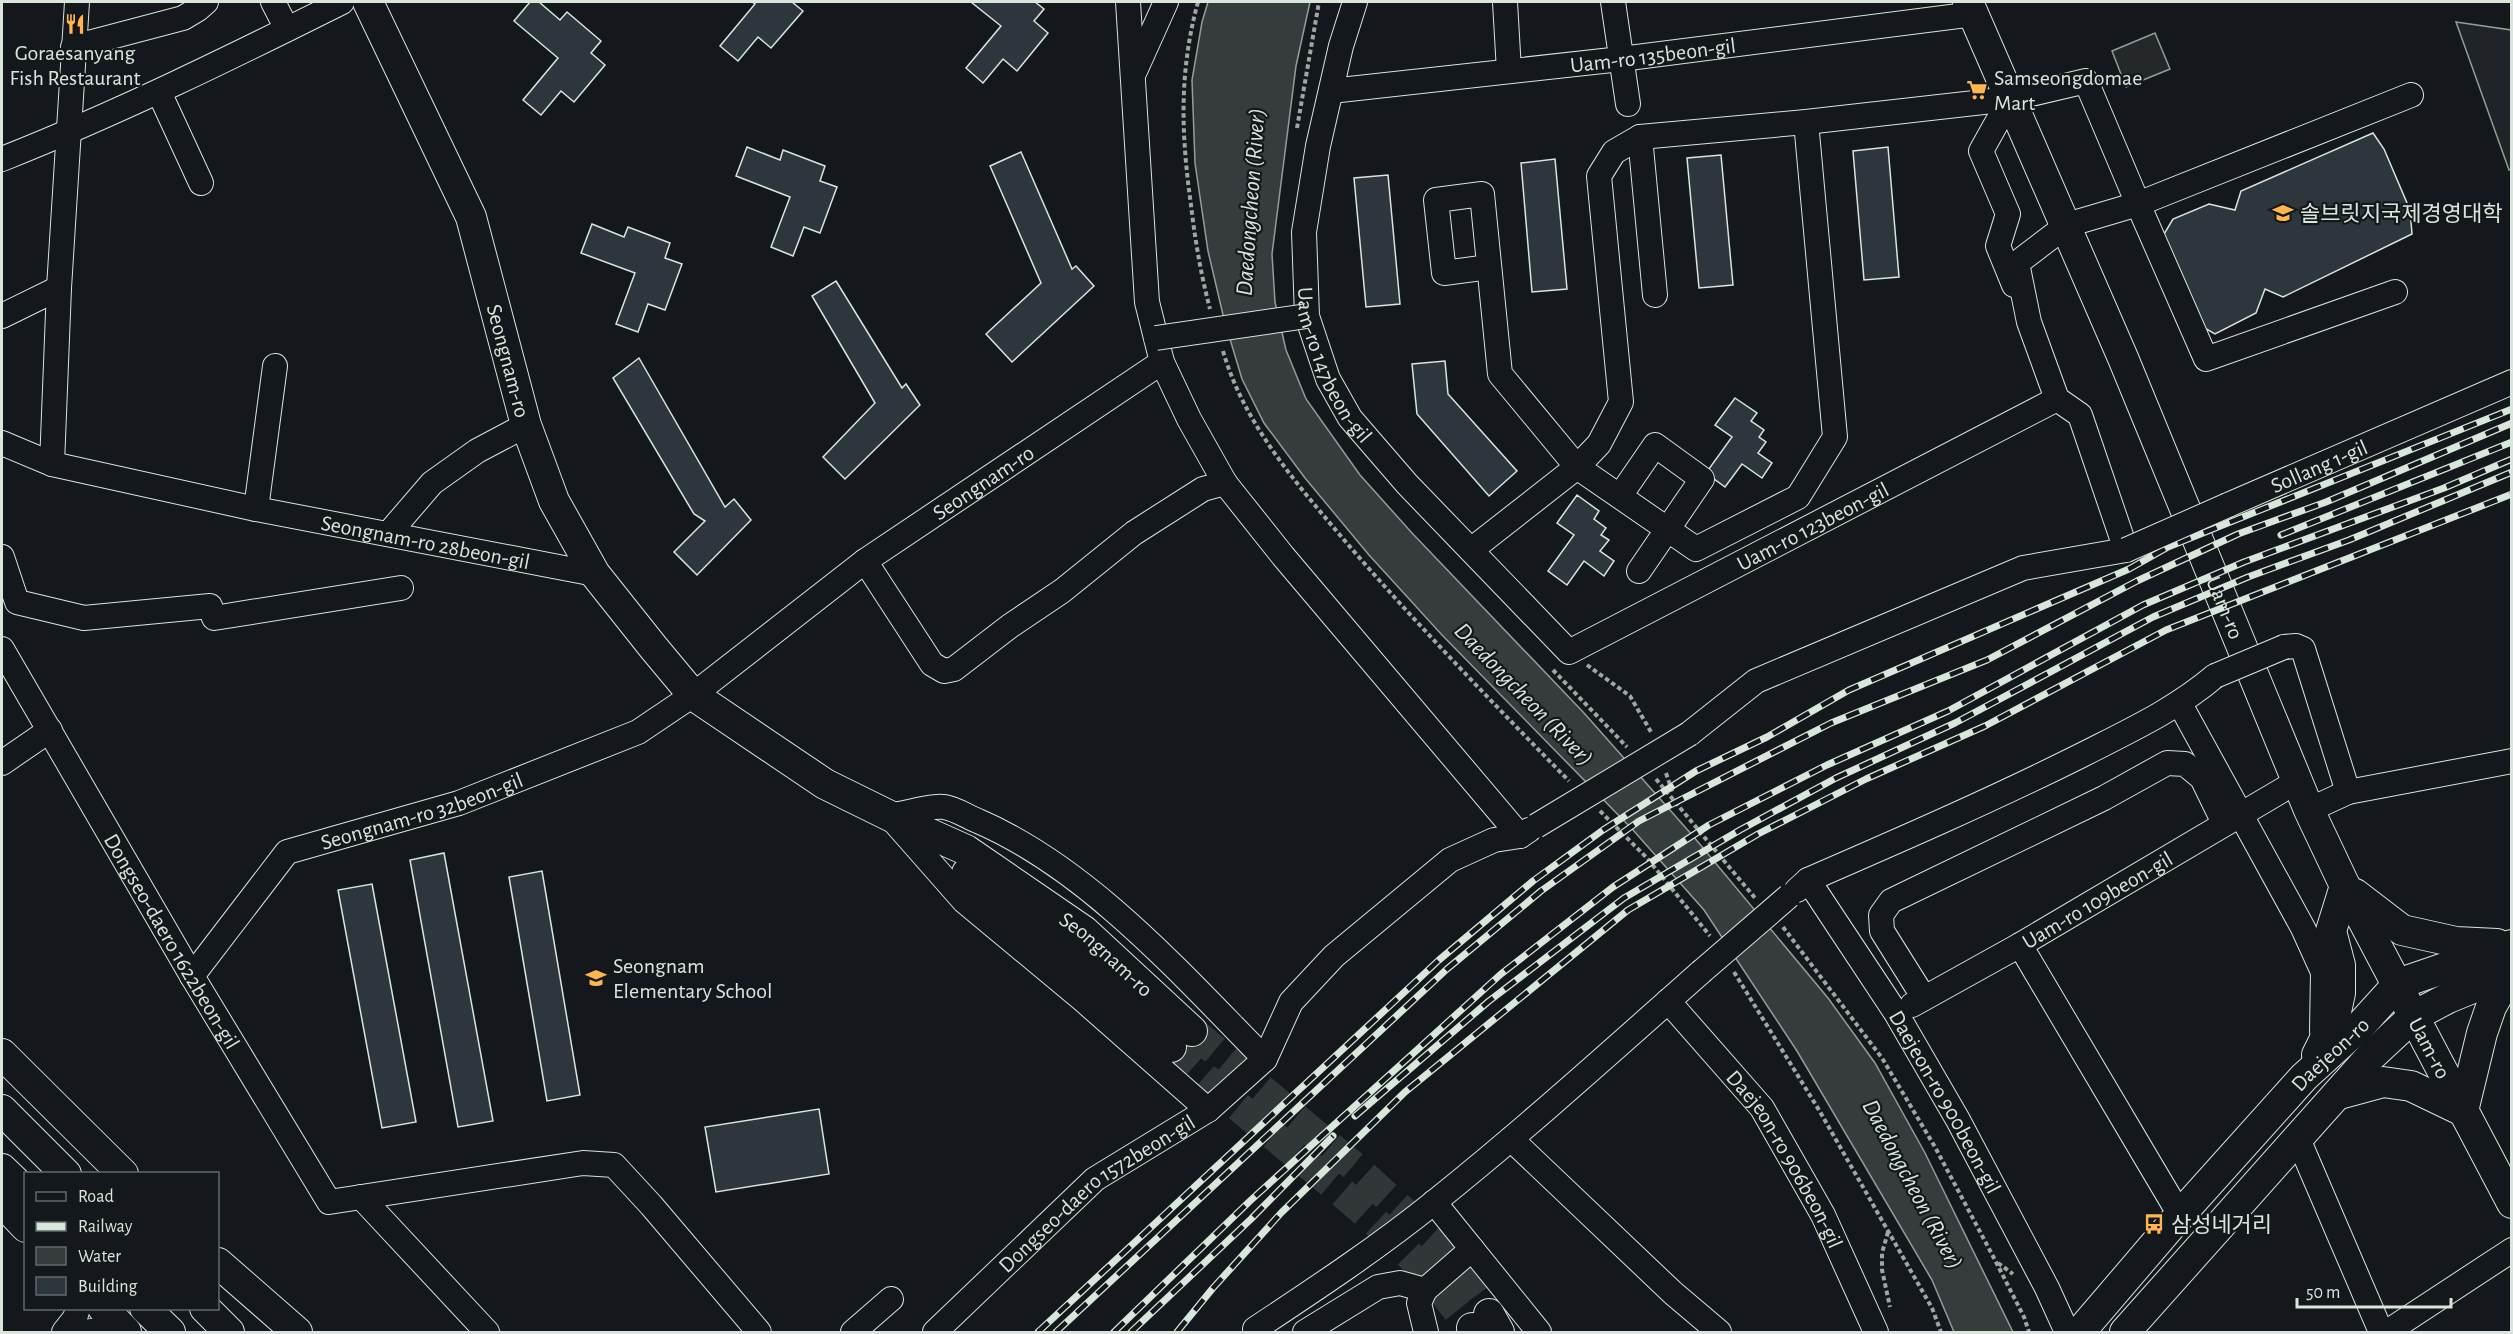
<svg xmlns="http://www.w3.org/2000/svg" width="2513" height="1334" viewBox="0 0 2513 1334" font-family="'Alegreya Sans','Noto Sans KR',sans-serif">
	<rect width="100%" height="100%" fill="#14181c"/>
	<!-- green -->
	<path fill="#202428" stroke="#939e99" stroke-width="1.5" d="M2456,22L2511,30V169L2509,170Z"/>
	<!-- parking -->
	<path fill="#24282b" stroke="#939e99" stroke-width="1.5" d="M2155,33L2170,69L2126,87L2112,51Z"/>
	<!-- water -->
	<path fill="#363b3e" stroke="#939e99" stroke-width="1.5" d="M1208,2H1310L1296,66L1272,254L1275,302L1286,350L1306,399L1360,475L1412,533L1584,713L1693,836L1828,998L1875,1063L1925,1153L2013,1332H1954L1932,1280L1797,1051L1704,910L1633,830L1442,635L1369,555L1305,478L1264,423L1242,379L1224,319L1208,251L1195,163L1192,80L1202,22Z"/>
	<!-- building -->
	<g fill="#2c363c" stroke="#d8e6dc" stroke-width="1.5">
		<path d="M530,2H539L560,20L567,12L601,41L591,53L605,65L574,102L561,91L541,115L523,100L558,58L514,21Z"/>
		<path d="M752,2H792L803,11L771,48L758,37L738,61L720,46L755,4Z"/>
		<path d="M971,2H1035L1044,9L1034,21L1048,33L1017,71L1003,59L983,83L966,68L1001,26Z"/>
		<path d="M2373,133L2384,149L2410,210L2412,234L2283,297L2265,289L2256,313L2215,334L2194,322L2161,239L2173,219L2209,204L2235,210L2241,191Z"/>
		<path d="M747,147L780,160L783,150L825,166L820,181L837,187L820,233L804,227L793,256L771,247L790,197L736,176Z"/>
		<path d="M1888,147L1899,277L1864,280L1853,151Z"/>
		<path d="M1021,152L1072,269L1076,266L1094,286L1012,362L986,334L1041,283L990,166Z"/>
		<path d="M1721,155L1733,285L1699,288L1687,158Z"/>
		<path d="M1555,159L1567,289L1532,292L1521,163Z"/>
		<path d="M1388,175L1400,304L1366,307L1354,178Z"/>
		<path d="M592,224L624,237L628,227L670,243L665,258L682,264L665,310L648,304L638,332L616,324L635,273L581,253Z"/>
		<path d="M836,281L902,388L906,384L920,405L845,479L823,457L875,403L812,296Z"/>
		<path d="M639,358L725,507L734,499L751,520L697,575L674,552L705,521L694,514L613,378Z"/>
		<path d="M1445,361L1448,394L1517,471L1489,496L1417,414L1412,364Z"/>
		<path d="M1735,398L1757,413L1751,421L1764,430L1759,437L1766,442L1758,453L1772,463L1762,478L1742,464L1725,487L1706,473L1732,437L1715,425Z"/>
		<path d="M1577,495L1599,511L1594,519L1606,528L1601,535L1609,540L1600,551L1614,561L1604,576L1584,561L1567,585L1548,571L1574,535L1557,523Z"/>
		<path d="M444,853L493,1121L458,1127L410,860Z"/>
		<path d="M542,871L580,1095L547,1101L509,877Z"/>
		<path d="M372,884L416,1122L382,1128L338,890Z"/>
		<path d="M819,1109L829,1174L716,1192L705,1127Z"/>
	</g>
	<g fill="none" stroke-linecap="round" stroke-linejoin="round">
		<!-- major-tunnel -->
		<g stroke="#313739" stroke-width="30" stroke-dasharray="30 15" stroke-linecap="butt">
			<path d="M1192,1031L1358,1170L1443,1248L1489,1314"/>
			<path d="M1171,1047C1251,1123 1343,1185 1419,1265C1438,1284 1454,1307 1472,1328"/>
		</g>
		<!-- minor casing -->
		<g stroke="#d8e6dc" stroke-width="26">
			<g id="minor">
				<path d="M273,2L287,29"/>
				<path d="M1128,2L1147,302L1162,362L1189,419L1225,483L1283,556L1520,836"/>
				<path id="s1" d="M1355,2L1341,46L1318,146L1304,232L1307,316L1328,379L1350,418L1407,484L1569,652L2057,399"/>
				<path d="M1505,2L1509,71"/>
				<path d="M1613,2L1628,104"/>
				<path d="M73,47L183,18L198,9L206,2"/>
				<path d="M1135,71L1166,2"/>
				<path id="s2" d="M1331,91L1621,59L1974,14"/>
				<path d="M159,92L201,183"/>
				<path d="M2010,99L1981,151L2008,214L1998,246L2014,285"/>
				<path d="M1640,137L1655,295"/>
				<path d="M2,159C118,113 230,58 342,2"/>
				<path d="M1489,267L1444,273L1436,200L1482,194L1500,374L1577,467L1696,549L1798,497L1835,437L1806,122"/>
				<path d="M2,316L59,288"/>
				<path id="s3" d="M2,443L52,464L256,509L595,574"/>
				<path d="M52,464L59,288L77,2"/>
				<path d="M1620,496L1655,445L1702,479L1639,571"/>
				<path id="s4" d="M2228,505L2512,382"/>
				<path d="M256,509L275,366"/>
				<path d="M389,533L432,483L477,451L526,425"/>
				<path d="M1471,550L1577,467L1599,444L1621,402L1599,176L1614,152L1640,137L1806,122L2010,99L2086,81L2138,204L2411,95"/>
				<path d="M2,557L17,602L84,618L210,606L214,618L401,588"/>
				<path d="M865,561L932,664L944,671L954,669L1010,626L1062,591L1134,533L1203,489L1225,483"/>
				<path d="M2284,647L2296,646L2303,649L2348,792"/>
				<path id="s5" d="M2,649L192,976L329,1202L583,1163L614,1165L651,1205L759,1332"/>
				<path d="M2180,704L2303,928L2323,972L2322,1031"/>
				<path d="M1689,734L1756,681L2023,568L2126,550L2080,415L2057,399L2029,322L2017,263L2067,225L2138,204L2206,359L2395,292"/>
				<path d="M2,763L50,730"/>
				<path d="M2309,810L2348,792L2512,761"/>
				<path d="M890,816C902,814 933,805 944,807C954,808 968,817 978,821C1089,869 1181,974 1265,1059"/>
				<path d="M891,818L964,901L1082,999L1208,1110"/>
				<path id="s6" d="M1808,880L1896,1013L1958,1120L2047,1288L2067,1332"/>
				<path d="M1797,890L1808,880C1900,840 1992,800 2082,755C2129,731 2175,710 2215,676"/>
				<path d="M2020,945L2180,1215"/>
				<path id="s7" d="M192,976L287,852L459,803L638,732L693,695L865,561L1162,362"/>
				<path d="M1924,998L1882,931L1881,915L1891,901L2104,798L2167,763L2185,764L2202,778L2224,823"/>
				<path id="s8" d="M1668,1001L1762,1108L1823,1215L1876,1332"/>
				<path id="s9" d="M1912,1005L2020,945L2296,782"/>
				<path d="M1511,1139L1673,1293L1719,1332"/>
				<path d="M2298,1139L2381,1332"/>
				<path d="M361,1197L487,1332"/>
				<path d="M1434,1202L1539,1332"/>
				<path d="M1255,1329C1317,1288 1379,1247 1437,1200C1528,1127 1614,1049 1701,972"/>
				<path d="M64,1332L75,1318L78,1308"/>
				<path d="M85,1332L99,1330L126,1332"/>
				<path d="M853,1332L891,1299"/>
				<path id="s10" d="M935,1332L1095,1179L1208,1110L1265,1059L1291,1002L1334,956L1450,860L1494,840L1520,836L1529,830"/>
				<path d="M1305,1332L1378,1287L1400,1283L1425,1290"/>
				<path d="M1426,1332L1419,1303L1425,1290L1472,1249"/>
				<path d="M2387,1332L2512,1250"/>
			</g>
		</g>
		<!-- major casing -->
		<g stroke="#d8e6dc" stroke-width="32">
			<g id="major">
				<path id="s11" d="M368,2L471,217L526,425L554,501L595,574L653,647L693,695L825,784L890,816L966,850L1084,931L1192,1031"/>
				<path id="s12" d="M1968,2L2123,358L2309,810L2345,886L2512,1203"/>
				<path d="M967,873L1066,952L1171,1047"/>
				<path d="M2355,894L2402,930L2456,942L2497,944"/>
				<path d="M2,1054L123,1174"/>
				<path d="M2317,1055L2334,1021L2340,993V965L2331,931L2345,886"/>
				<path d="M2339,1094L2383,1082L2411,1086L2463,1111"/>
				<path d="M2,1110L66,1174"/>
				<path d="M2463,1111L2482,1033L2491,1007L2510,973"/>
				<path d="M2,1169L26,1192"/>
				<path d="M2,1202L26,1227"/>
				<path d="M218,1263L297,1332"/>
				<path d="M103,1308L126,1332"/>
				<path d="M145,1308L170,1332"/>
				<path d="M205,1308L229,1332"/>
				<path d="M1489,1314L1499,1332"/>
				<path d="M1472,1328L1474,1332"/>
				<path id="s13" d="M2080,1332L2180,1215L2304,1077L2359,1027L2398,984L2512,945"/>
				<path d="M2125,1332L2371,1056L2414,1016L2448,998L2512,972"/>
			</g>
		</g>
		<!-- path -->
		<g stroke="#9da8a2" stroke-width="4" stroke-dasharray="4.5 3" stroke-linecap="butt">
			<path d="M1198,2C1179,71 1181,134 1191,205C1195,240 1201,275 1210,309"/>
			<path d="M1297,128L1319,2"/>
			<path d="M1223,351C1244,424 1296,483 1345,541C1416,624 1492,702 1569,781"/>
			<path d="M1587,665L1630,696L1651,732"/>
			<path d="M1553,670L1627,747"/>
			<path d="M1666,773L1673,794"/>
			<path d="M1656,779L1755,898"/>
			<path d="M1600,811L1647,858L1710,936"/>
			<path d="M1783,927L1882,1058L1935,1147L1995,1260L2024,1317L2029,1332"/>
			<path d="M1734,972L1819,1110L1932,1308L1941,1332"/>
			<path d="M1888,1232L1882,1253V1270L1890,1307"/>
			<path d="M1998,1263L2013,1274"/>
		</g>
		<!-- minor -->
		<use href="#minor" stroke="#14181c" stroke-width="24"/>
		<!-- major -->
		<use href="#major" stroke="#14181c" stroke-width="30"/>
		<!-- rail casing -->
		<g stroke="#d8e6dc" stroke-width="7">
			<g id="rail">
				<path d="M2281,535L2512,442"/>
				<path d="M1355,1116L1489,1001L1624,898L1740,830L1836,778L1955,723L2153,617L2248,577L2349,540L2512,472"/>
				<path d="M1038,1332L1439,960L1533,881L1603,830L1696,771L1767,737L1849,690L2129,569L2168,547L2512,409"/>
				<path d="M1056,1332L1447,969L1541,891L1639,821L1831,723L1987,660L2137,581L2238,534L2326,502L2512,423"/>
				<path d="M1114,1332L1251,1200L1501,974L1613,887L1709,825L1827,765L1948,711L2143,605L2244,562L2444,488L2512,459"/>
				<path d="M1131,1332L1251,1219L1333,1136"/>
				<path d="M1177,1332L1213,1288L1281,1213L1405,1092L1628,910L1758,834L1866,779L1985,726L2166,630L2512,494"/>
			</g>
		</g>
		<!-- rail -->
		<use href="#rail" stroke="#14181c" stroke-width="4.5" stroke-dasharray="14" stroke-linecap="butt"/>
		<!-- minor-bridge casing -->
		<g stroke="#d8e6dc" stroke-width="26" stroke-linecap="butt">
			<g id="minor-bridge">
				<path d="M1156,338L1307,316"/>
				<path d="M2126,550L2228,505"/>
				<path d="M2215,676L2284,647"/>
				<path d="M1536,826L1689,734"/>
				<path d="M1701,972L1789,896"/>
			</g>
		</g>
		<!-- minor-bridge -->
		<use href="#minor-bridge" stroke="#14181c" stroke-width="24"/>
	</g>
	<!-- icons -->
	<defs>
		<g id="restaurant-bare" transform="scale(1.62)"><path d="M-5-6h1v4h1v-4h1v4h1v-4h1v5L-1.5 .5V6h-2V.5L-5-1ZM5-6V6H3V1.5H1.5Q1.5-4 5-6Z" fill="#ffb74d" stroke="#14181c" stroke-width="2.5" paint-order="stroke"/></g>
		<g id="supermarket-bare" transform="scale(1.62)"><path d="M-6-5.5h2.5l.6 2H6L4.5 2H-2.5L-4.4-4H-6ZM-1.5 3.2a1.3 1.3 0 1 0 .1 0ZM3 3.2a1.3 1.3 0 1 0 .1 0Z" fill="#ffb74d" stroke="#14181c" stroke-width="2.5" paint-order="stroke"/></g>
		<g id="university-bare" transform="scale(1.62)"><path d="M0-5L7-2L0 1L-7-2ZM-4 1L0 2.5L4 1V4Q0 6-4 4Z" fill="#ffb74d" stroke="#14181c" stroke-width="2.5" paint-order="stroke"/></g>
		<g id="school-bare" transform="scale(1.62)"><path d="M0-5L7-2L0 1L-7-2ZM-4 1L0 2.5L4 1V4Q0 6-4 4Z" fill="#ffb74d" stroke="#14181c" stroke-width="2.5" paint-order="stroke"/></g>
		<g id="bus-bare" transform="scale(1.62)"><path d="M-5-6H5V4H4V6H2V4H-2V6H-4V4H-5ZM-3.5-4V0h7V-4ZM-3.5 1.2v1.5H-2V1.2ZM2 1.2v1.5H3.5V1.2Z" fill="#ffb74d" stroke="#14181c" stroke-width="2.5" paint-order="stroke"/></g>
	</defs>
	<g fill-rule="evenodd">
		<use href="#restaurant-bare" x="75" y="24"/>
		<use href="#supermarket-bare" x="1977" y="90"/>
		<use href="#university-bare" x="2283" y="213"/>
		<use href="#school-bare" x="596" y="978"/>
		<use href="#bus-bare" x="2154" y="1224"/>
	</g>
	<g text-anchor="middle" stroke-width="4.5" stroke-linejoin="round" paint-order="stroke">
		<!-- poi labels -->
		<g font-size="22" fill="#d8e6dc" stroke="#14181c" text-anchor="start">
			<text x="75" y="60" text-anchor="middle">Goraesanyang<tspan x="75" dy="25">Fish Restaurant</tspan></text>
			<text x="1994" y="85">Samseongdomae<tspan x="1994" dy="25">Mart</tspan></text>
			<text x="2300" y="221">솔브릿지국제경영대학</text>
			<text x="613" y="973">Seongnam<tspan x="613" dy="25">Elementary School</tspan></text>
			<text x="2171" y="1232">삼성네거리</text>
		</g>
		<!-- street labels -->
		<g font-size="22" fill="#d8e6dc" stroke="#14181c">
			<text dy="8" stroke="none"><textPath href="#s2" startOffset="324">Uam-ro 135beon-gil</textPath></text>
			<text dy="8" stroke="none"><textPath href="#s11" startOffset="387">Seongnam-ro</textPath></text>
			<text dy="8" stroke="none"><textPath href="#s1" startOffset="375">Uam-ro 147beon-gil</textPath></text>
			<text dy="8" stroke="none"><textPath href="#s4" startOffset="99">Sollang 1-gil</textPath></text>
			<text dy="8" stroke="none"><textPath href="#s7" startOffset="954">Seongnam-ro</textPath></text>
			<text dy="8" stroke="none"><textPath href="#s1" startOffset="1026">Uam-ro 123beon-gil</textPath></text>
			<text dy="8" stroke="none"><textPath href="#s3" startOffset="436">Seongnam-ro 28beon-gil</textPath></text>
			<text dy="8" stroke="none"><textPath href="#s12" startOffset="658">Uam-ro</textPath></text>
			<text dy="8" stroke="none"><textPath href="#s7" startOffset="297">Seongnam-ro 32beon-gil</textPath></text>
			<text dy="8" stroke="none"><textPath href="#s9" startOffset="213">Uam-ro 109beon-gil</textPath></text>
			<text dy="8" stroke="none"><textPath href="#s5" startOffset="338">Dongseo-daero 1622beon-gil</textPath></text>
			<text dy="8" stroke="none"><textPath href="#s11" startOffset="1264">Seongnam-ro</textPath></text>
			<text dy="8" stroke="none"><textPath href="#s12" startOffset="1144">Uam-ro</textPath></text>
			<text dy="8" stroke="none"><textPath href="#s13" startOffset="374">Daejeon-ro</textPath></text>
			<text dy="8" stroke="none"><textPath href="#s6" startOffset="261">Daejeon-ro 900beon-gil</textPath></text>
			<text dy="8" stroke="none"><textPath href="#s8" startOffset="198">Daejeon-ro 906beon-gil</textPath></text>
			<text dy="8" stroke="none"><textPath href="#s10" startOffset="214">Dongseo-daero 1572beon-gil</textPath></text>
		</g>
		<!-- water labels -->
		<g font-size="24" font-style="italic" fill="#d8e6dc" stroke="#14181c">
			<text transform="translate(1250 202) rotate(-86)" y="8">Daedongcheon (River)</text>
			<text transform="translate(1524 694) rotate(46)" y="8">Daedongcheon (River)</text>
			<text transform="translate(1913 1184) rotate(62)" y="8">Daedongcheon (River)</text>
		</g>
	</g>
	<!-- border -->
	<rect width="2513" height="1334" fill="none" stroke="#d8e6dc" stroke-width="6"/>
	<!-- legend -->
	<rect x="24" y="1172" width="195" height="138" fill="#14181c" stroke="#626a69" stroke-width="1.5"/>
	<rect x="36" y="1192" width="30" height="9" fill="#14181c" stroke="#626a69" stroke-width="1.5"/>
	<text x="78" y="1202" font-size="18" fill="#d8e6dc">Road</text>
	<rect x="36" y="1222" width="30" height="9" fill="#d8e6dc" stroke="#626a69" stroke-width="1.5"/>
	<text x="78" y="1232" font-size="18" fill="#d8e6dc">Railway</text>
	<rect x="36" y="1247" width="30" height="18" fill="#363b3e" stroke="#626a69" stroke-width="1.5"/>
	<text x="78" y="1262" font-size="18" fill="#d8e6dc">Water</text>
	<rect x="36" y="1277" width="30" height="18" fill="#2c363c" stroke="#626a69" stroke-width="1.5"/>
	<text x="78" y="1292" font-size="18" fill="#d8e6dc">Building</text>
	<!-- scale -->
	<path d="M2297 1298v9h154v-9" fill="none" stroke="#d8e6dc" stroke-width="3"/>
	<text x="2306" y="1298" font-size="18" fill="#d8e6dc" stroke="#14181c" stroke-width="4.5" paint-order="stroke">50 m</text>
</svg>
